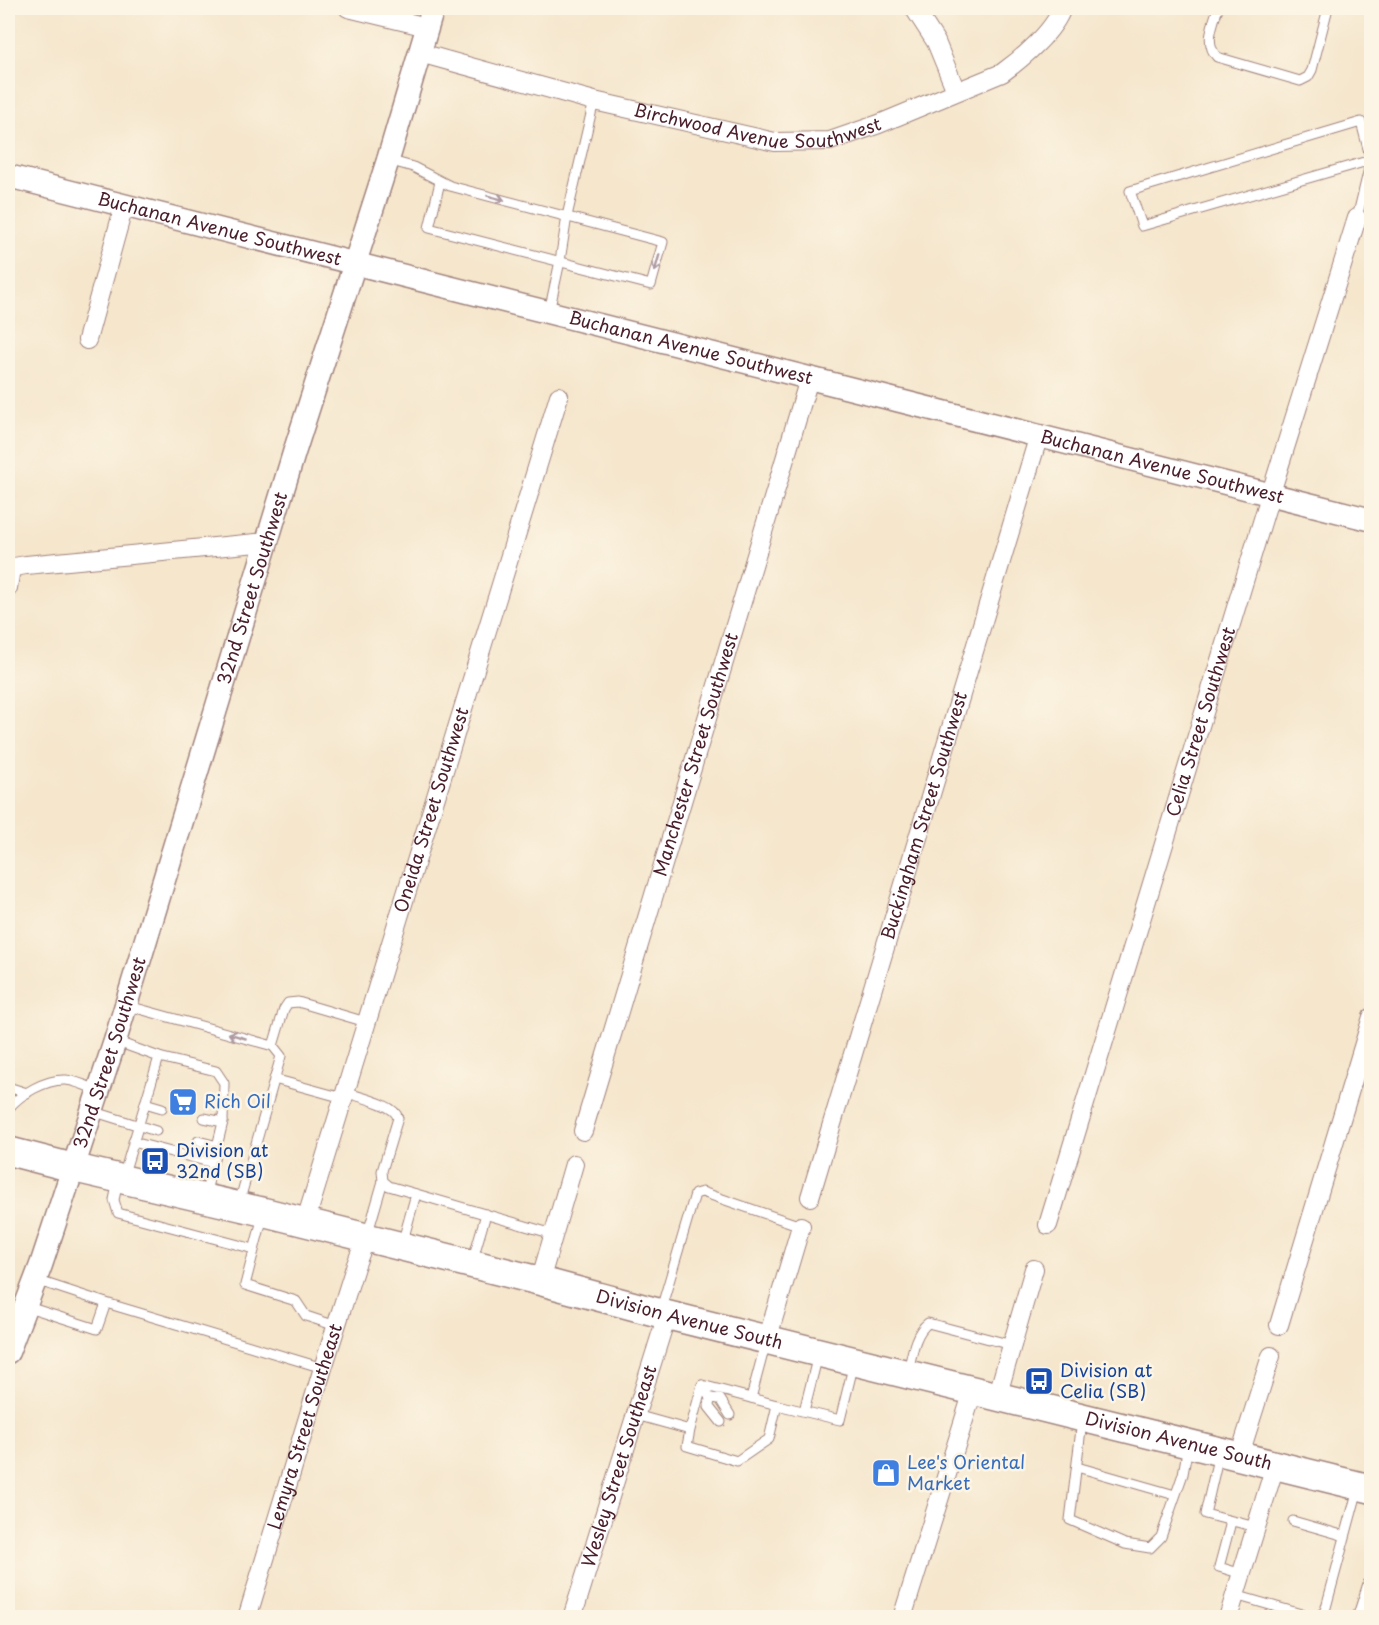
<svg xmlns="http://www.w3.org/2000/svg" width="1379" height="1625" viewBox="0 0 1379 1625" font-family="'Playpen Sans',sans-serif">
	<rect width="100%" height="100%" fill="#fcf5e5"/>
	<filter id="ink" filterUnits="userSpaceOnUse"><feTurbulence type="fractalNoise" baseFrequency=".0167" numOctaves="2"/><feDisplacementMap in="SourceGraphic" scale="12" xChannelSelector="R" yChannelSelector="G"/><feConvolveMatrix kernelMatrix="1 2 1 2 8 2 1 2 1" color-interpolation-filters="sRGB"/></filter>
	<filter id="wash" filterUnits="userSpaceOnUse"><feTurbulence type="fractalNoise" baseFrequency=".008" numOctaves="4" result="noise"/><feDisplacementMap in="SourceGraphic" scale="24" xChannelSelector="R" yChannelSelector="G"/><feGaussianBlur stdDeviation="1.35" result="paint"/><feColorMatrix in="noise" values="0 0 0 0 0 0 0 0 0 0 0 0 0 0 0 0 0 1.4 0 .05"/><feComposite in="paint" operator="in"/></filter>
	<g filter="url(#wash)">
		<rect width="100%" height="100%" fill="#f5e6cc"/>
	</g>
	<g filter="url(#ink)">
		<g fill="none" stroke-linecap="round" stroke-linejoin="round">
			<!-- service casing -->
			<g stroke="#a0827c" stroke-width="11">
				<g id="service">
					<path d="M1218,8C1213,24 1204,43 1217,57L1300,81L1308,77L1312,70L1328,8"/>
					<path d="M388,160L413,167L450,186L663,242L651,285L429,228L440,182"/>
					<path d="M1357,218L1371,160L1142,226L1130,191L1361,122L1371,160"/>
					<path d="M549,312L560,261L567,216L594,101"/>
					<path d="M125,1005L273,1046L281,1056L239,1203"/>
					<path d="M115,1041L159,1057L123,1177"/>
					<path d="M273,1046L284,1009L288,1003L298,1002L366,1022"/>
					<path d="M159,1057L216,1071L224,1083L223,1122"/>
					<path d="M274,1079L343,1098"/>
					<path d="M8,1087L27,1093"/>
					<path d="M345,1092C358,1097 395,1104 398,1118L382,1171L383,1181L389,1186L553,1234"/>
					<path d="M145,1103L162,1108"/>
					<path d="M8,1109C20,1094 46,1079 66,1080C77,1081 89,1087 99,1091"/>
					<path d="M92,1111L156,1131"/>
					<path d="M204,1118L223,1122L213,1163"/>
					<path d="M198,1141L218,1146"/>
					<path d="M133,1142L213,1163L205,1196"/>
					<path d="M118,1181L114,1200L118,1213L254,1249"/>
					<path d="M263,1216L245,1285L296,1301L306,1316L336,1326"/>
					<path d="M367,1236L383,1181"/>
					<path d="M402,1244L416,1194"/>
					<path d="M472,1262L486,1214"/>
					<path d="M36,1280L106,1303L323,1368"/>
					<path d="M25,1306L97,1329L106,1303"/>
					<path d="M661,1309L695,1194L702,1192L801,1226"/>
					<path d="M908,1372C912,1355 914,1334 928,1323L1012,1345"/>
					<path d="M702,1385L710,1398L720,1399L730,1415"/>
					<path d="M710,1398L709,1407L721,1422"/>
					<path d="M751,1398L766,1342"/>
					<path d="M777,1405L840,1420L854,1363"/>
					<path d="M804,1411L818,1355"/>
					<path d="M636,1415L690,1430L702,1385L777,1405L769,1439L737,1461L687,1446L690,1430"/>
					<path d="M1082,1421L1070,1520L1125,1544L1150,1548L1161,1537L1183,1474L1188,1446"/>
					<path d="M1219,1454L1205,1514L1256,1527"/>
					<path d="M1077,1467L1175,1495"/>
					<path d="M1293,1521L1345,1536"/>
					<path d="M1231,1522L1219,1567L1242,1574"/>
					<path d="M1235,1595L1315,1618"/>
					<path d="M1316,1618L1325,1611L1358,1489"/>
					<path d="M1357,1618L1372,1571"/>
				</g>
			</g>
			<!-- minor casing -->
			<g stroke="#a0827c" stroke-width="20">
				<g id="minor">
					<path d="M348,8L427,27"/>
					<path d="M914,8L936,42L956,91"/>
					<path id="s1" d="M420,53L594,101L775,142L830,141L879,124L1002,73C1023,58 1054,31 1062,8"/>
					<path d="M87,340L124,206"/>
					<path d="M8,568L26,565L267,542"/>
					<path d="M8,588L11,568"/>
					<path id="s2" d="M583,1131L809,379"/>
					<path id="s3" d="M810,1197L1039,435"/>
					<path id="s4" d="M305,1223L559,396"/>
					<path id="s5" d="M1048,1225L1270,496L1357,218"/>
					<path d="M540,1281L574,1164"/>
					<path d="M1279,1325L1372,1017"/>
					<path d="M767,1340L801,1226"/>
					<path d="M997,1397L1034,1269"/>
					<path d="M1239,1457L1271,1356"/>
					<path id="s6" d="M247,1618L323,1368L355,1267L366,1238"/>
					<path id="s7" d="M572,1618L667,1315"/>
					<path d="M902,1618L973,1391"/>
					<path d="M1228,1618L1275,1466"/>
				</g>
			</g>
			<!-- tertiary casing -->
			<g stroke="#a0827c" stroke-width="25">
				<g id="tertiary">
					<path id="s8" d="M8,176L1372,520"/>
					<path id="s9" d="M8,1352L41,1265L115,1041L294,453L388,160L433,8"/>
				</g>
			</g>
			<!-- primary casing -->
			<g stroke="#a0827c" stroke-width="31">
				<g id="primary">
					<path id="s10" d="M8,1151L74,1168L264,1212L540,1281L667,1315L1372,1489"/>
				</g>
			</g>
			<!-- service -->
			<use href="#service" stroke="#fff" stroke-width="9"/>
			<!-- minor -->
			<use href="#minor" stroke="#fff" stroke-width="18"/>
			<!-- tertiary -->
			<use href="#tertiary" stroke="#fff" stroke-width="22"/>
			<!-- primary -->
			<use href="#primary" stroke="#fff" stroke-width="28"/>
		</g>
		<!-- one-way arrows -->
		<defs><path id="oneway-shaft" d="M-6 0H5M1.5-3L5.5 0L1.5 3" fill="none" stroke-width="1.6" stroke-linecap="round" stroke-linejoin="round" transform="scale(1.5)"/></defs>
		<g stroke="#ae9aa0">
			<use href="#oneway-shaft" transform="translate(496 198) rotate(15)"/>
			<use href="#oneway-shaft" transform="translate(657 263) rotate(106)"/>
			<use href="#oneway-shaft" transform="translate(237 1036) rotate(-164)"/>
		</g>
	</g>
	<!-- icons -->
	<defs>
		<g id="supermarket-square" transform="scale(1.5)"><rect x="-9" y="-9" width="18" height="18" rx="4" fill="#3f7fe0" stroke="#fcf5e5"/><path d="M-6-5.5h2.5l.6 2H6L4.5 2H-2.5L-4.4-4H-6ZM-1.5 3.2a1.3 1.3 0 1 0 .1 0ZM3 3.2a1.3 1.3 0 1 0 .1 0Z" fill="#fff"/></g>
		<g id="bus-square" transform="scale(1.5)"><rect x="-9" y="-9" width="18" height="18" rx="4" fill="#1a4fb4" stroke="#fcf5e5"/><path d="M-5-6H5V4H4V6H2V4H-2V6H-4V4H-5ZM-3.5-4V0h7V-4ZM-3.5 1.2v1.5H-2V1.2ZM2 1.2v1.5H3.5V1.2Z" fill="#fff"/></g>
		<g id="shop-square" transform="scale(1.5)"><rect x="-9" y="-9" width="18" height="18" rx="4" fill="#3f7fe0" stroke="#fcf5e5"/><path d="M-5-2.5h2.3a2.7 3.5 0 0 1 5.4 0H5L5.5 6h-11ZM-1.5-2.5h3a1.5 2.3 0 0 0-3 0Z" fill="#fff"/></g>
	</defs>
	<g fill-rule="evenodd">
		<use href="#supermarket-square" x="183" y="1102"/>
		<use href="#bus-square" x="155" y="1161"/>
		<use href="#bus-square" x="1039" y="1381"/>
		<use href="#shop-square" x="886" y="1473"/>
	</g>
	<g text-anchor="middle" stroke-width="5" stroke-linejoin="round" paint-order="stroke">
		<!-- street labels -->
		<g font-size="18" fill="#4a1f2b" stroke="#fcf5e5">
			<text dy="6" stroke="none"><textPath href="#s1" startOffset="348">Birchwood Avenue Southwest</textPath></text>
			<text dy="6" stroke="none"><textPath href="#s8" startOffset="218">Buchanan Avenue Southwest</textPath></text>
			<text dy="6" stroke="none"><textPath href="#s8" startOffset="704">Buchanan Avenue Southwest</textPath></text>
			<text dy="6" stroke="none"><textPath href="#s8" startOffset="1190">Buchanan Avenue Southwest</textPath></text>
			<text dy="6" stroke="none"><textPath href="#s9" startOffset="802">32nd Street Southwest</textPath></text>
			<text dy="6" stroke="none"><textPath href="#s5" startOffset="526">Celia Street Southwest</textPath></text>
			<text dy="6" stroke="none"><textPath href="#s2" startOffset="393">Manchester Street Southwest</textPath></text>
			<text dy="6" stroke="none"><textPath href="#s4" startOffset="432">Oneida Street Southwest</textPath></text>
			<text dy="6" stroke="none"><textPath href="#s3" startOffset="398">Buckingham Street Southwest</textPath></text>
			<text dy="6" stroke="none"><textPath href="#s9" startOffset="316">32nd Street Southwest</textPath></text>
			<text dy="6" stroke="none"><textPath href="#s10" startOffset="702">Division Avenue South</textPath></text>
			<text dy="6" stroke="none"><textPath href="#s6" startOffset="200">Lemyra Street Southeast</textPath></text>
			<text dy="6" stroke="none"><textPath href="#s10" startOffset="1206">Division Avenue South</textPath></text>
			<text dy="6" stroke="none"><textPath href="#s7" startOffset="159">Wesley Street Southeast</textPath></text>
		</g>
		<!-- shop labels -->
		<g font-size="18" fill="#366cbe" stroke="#fcf5e5" text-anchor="start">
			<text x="204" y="1108">Rich Oil</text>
			<text x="907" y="1469">Lee's Oriental<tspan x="907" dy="21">Market</tspan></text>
		</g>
		<!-- transit labels -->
		<g font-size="18" fill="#164399" stroke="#fcf5e5" text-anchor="start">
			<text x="176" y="1157">Division at<tspan x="176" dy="21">32nd (SB)</tspan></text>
			<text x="1060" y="1377">Division at<tspan x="1060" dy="21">Celia (SB)</tspan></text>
		</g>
	</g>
	<!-- margin -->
	<rect width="1379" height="1625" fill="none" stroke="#fcf5e5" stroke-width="30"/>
</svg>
